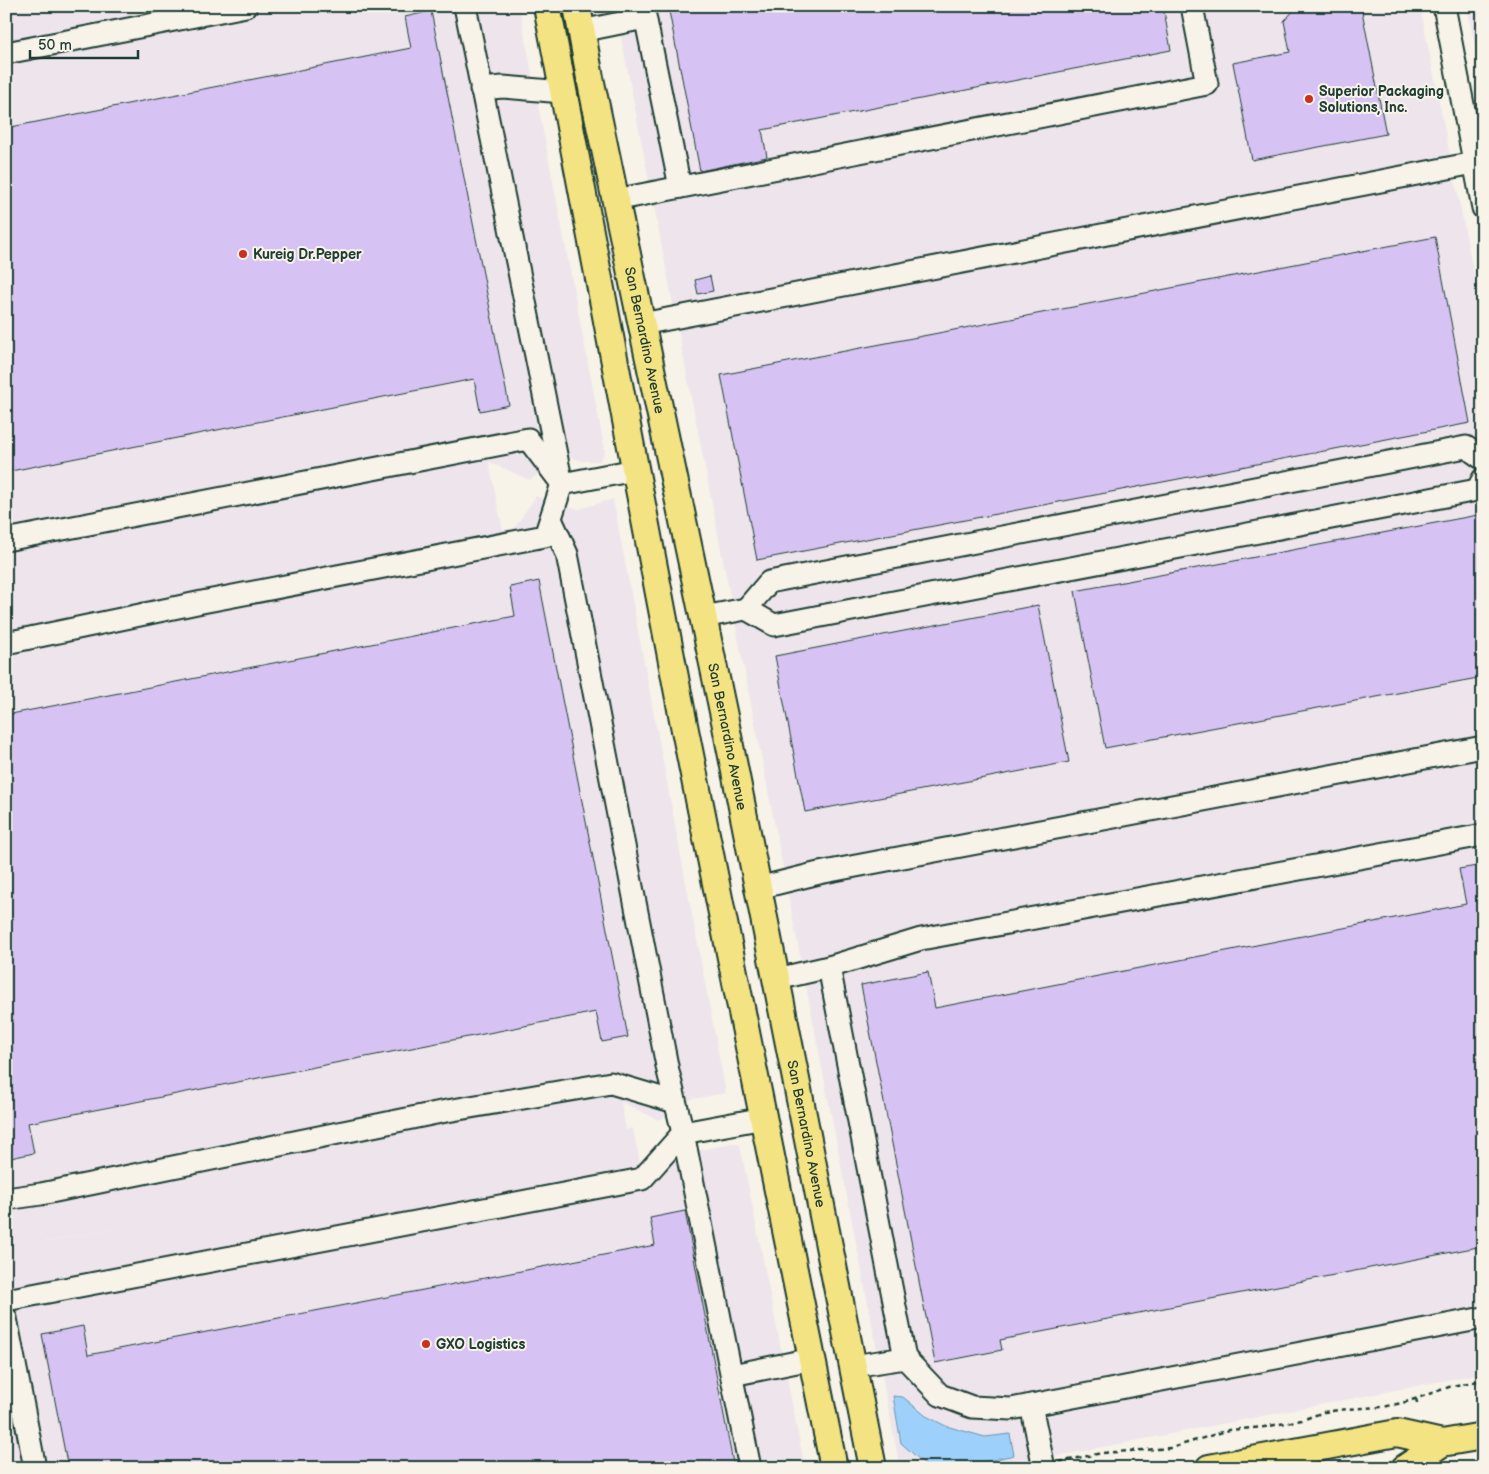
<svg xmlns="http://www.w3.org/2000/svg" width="1489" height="1474" viewBox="0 0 1489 1474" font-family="'Balsamiq Sans',sans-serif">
	<rect width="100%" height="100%" fill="#f7f3e8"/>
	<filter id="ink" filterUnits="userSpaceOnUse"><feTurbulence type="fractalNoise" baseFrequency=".02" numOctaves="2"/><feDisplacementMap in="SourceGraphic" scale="10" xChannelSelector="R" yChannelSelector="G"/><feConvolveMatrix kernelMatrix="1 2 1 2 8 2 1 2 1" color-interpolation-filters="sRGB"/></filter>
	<g filter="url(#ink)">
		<!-- built -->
		<g fill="#ede5eb" fill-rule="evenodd">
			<path d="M6,6H519L605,451L599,461H583L566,456L548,467L530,480L489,462L496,498L503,530L514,528L536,496L555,505L579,509L613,499L726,1093L692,1099L659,1120L621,1102L626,1130L633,1128L640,1163L733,1143L740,1145L805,1468H6ZM168,1218L46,1242H45Z"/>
			<path d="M615,6H1420L1483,320V1373L996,1468H900Z"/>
			<path d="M1467,6H1483V89Z"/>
		</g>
		<!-- water -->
		<path fill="#9dd0fb" stroke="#6b95ab" d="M893,1396L903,1397L926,1416L946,1426L985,1437L1010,1434L1014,1455L958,1468H929L901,1443Z"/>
		<!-- building -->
		<g fill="#d7c3f3" stroke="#1f3d34">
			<path d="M668,6H1163L1171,50L762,130L767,157L700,171Z"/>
			<path d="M1298,6H1361L1386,134L1252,160L1233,63L1290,52L1284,21Z"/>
			<path d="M431,11L509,405L480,411L474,379L6,472V128L411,48L405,17Z"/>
			<path d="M1435,237L1470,423L757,560L721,375Z"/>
			<path d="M710,276L713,291L698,294L695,280Z"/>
			<path d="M1483,514V677L1105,748L1075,591Z"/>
			<path d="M539,581L628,1037L602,1042L596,1012L28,1123L34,1153L6,1159V715L515,616L510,587Z"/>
			<path d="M1038,605L1069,762L805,812L775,656Z"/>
			<path d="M1483,865V1246L1000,1340L1002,1350L935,1363L861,985L928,972L935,1008L1466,904L1459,869Z"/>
			<path d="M685,1211L734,1468H68L42,1334L83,1326L88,1355L655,1245L650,1218Z"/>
		</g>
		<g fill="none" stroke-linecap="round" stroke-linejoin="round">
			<!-- minor casing -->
			<g stroke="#1f3d34" stroke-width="25">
				<g id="minor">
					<path d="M643,6L680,187"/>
					<path d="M1444,6L1483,208"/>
					<path d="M581,31L645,18"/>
					<path d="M6,53L246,6"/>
					<path d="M481,89L503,87L563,92"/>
					<path d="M615,200L1207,84L1192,6"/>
					<path d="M642,324L1474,163"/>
					<path d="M562,484L635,470"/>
					<path d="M551,519L567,554L668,1071L683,1133L750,1468"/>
					<path d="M6,540L528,439L559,480"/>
					<path d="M746,609L769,582L1466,447L1483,459"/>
					<path d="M703,617L746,609L774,625L1477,490L1483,479"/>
					<path d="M6,643L202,602L545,536L562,484L465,6"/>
					<path d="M758,888L819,873L1483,747"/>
					<path d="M829,967L905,1358L940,1395L972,1407L1011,1409L1483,1318"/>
					<path d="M777,979L829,967L921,939L1483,835"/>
					<path d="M6,1199L41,1194L441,1112L611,1083L675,1102"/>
					<path d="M6,1300L642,1179L683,1133L764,1118"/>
					<path d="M6,1318L35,1468"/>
					<path d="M853,1366L905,1358"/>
					<path d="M732,1375L812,1359"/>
					<path d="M1031,1405L1044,1468"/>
				</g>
			</g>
			<!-- major casing -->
			<g stroke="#1f3d34" stroke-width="30">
				<g id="major">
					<path d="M547,6L685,730L834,1468"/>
					<path id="s1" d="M577,6L590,78L725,721L873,1468"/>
					<path d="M1209,1468L1397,1433L1442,1443L1483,1436"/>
					<path d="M1405,1468L1442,1443"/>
				</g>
			</g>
			<!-- path -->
			<g stroke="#1f3d34" stroke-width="2.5" stroke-dasharray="5 4" stroke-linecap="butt">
				<path d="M1416,1399L1418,1406"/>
				<path d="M1059,1462L1102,1453L1171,1448L1229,1430L1264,1427L1302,1420L1324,1412L1347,1409L1383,1407L1406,1402L1452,1386L1483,1380"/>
			</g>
			<!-- minor -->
			<use href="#minor" stroke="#f7f3e8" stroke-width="21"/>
			<!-- major -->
			<use href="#major" stroke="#f4e382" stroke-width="26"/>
		</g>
	</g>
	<!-- markers -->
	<g fill="#c8321e" stroke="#f7f3e8" stroke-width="2">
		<circle cx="1309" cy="99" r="5"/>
		<circle cx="243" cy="254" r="5"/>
		<circle cx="426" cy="1344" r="5"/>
	</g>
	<g text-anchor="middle" stroke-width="4" stroke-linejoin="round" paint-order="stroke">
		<!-- poi labels -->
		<g font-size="14" font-weight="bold" fill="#1f3d34" stroke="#f7f3e8" text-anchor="start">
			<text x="1319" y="96">Superior Packaging<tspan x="1319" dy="16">Solutions, Inc.</tspan></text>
			<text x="253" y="259">Kureig Dr.Pepper</text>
			<text x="436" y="1349">GXO Logistics</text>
		</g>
		<!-- street labels -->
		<g font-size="14" fill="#1f3d34" stroke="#f7f3e8">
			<text dy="5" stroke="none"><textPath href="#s1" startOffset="341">San Bernardino Avenue</textPath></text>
			<text dy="5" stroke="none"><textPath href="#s1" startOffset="746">San Bernardino Avenue</textPath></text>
			<text dy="5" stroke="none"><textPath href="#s1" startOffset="1151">San Bernardino Avenue</textPath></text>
		</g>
	</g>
	<!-- margin -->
	<rect width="1489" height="1474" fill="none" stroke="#f7f3e8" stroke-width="25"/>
	<rect x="12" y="12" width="1464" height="1449" fill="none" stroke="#1f3d34" stroke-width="2" filter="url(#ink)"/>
	<!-- scale -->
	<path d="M30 50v8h108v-8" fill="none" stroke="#1f3d34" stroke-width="2.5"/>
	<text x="38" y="50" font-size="15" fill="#1f3d34" stroke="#f7f3e8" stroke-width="4" paint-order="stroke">50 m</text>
</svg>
